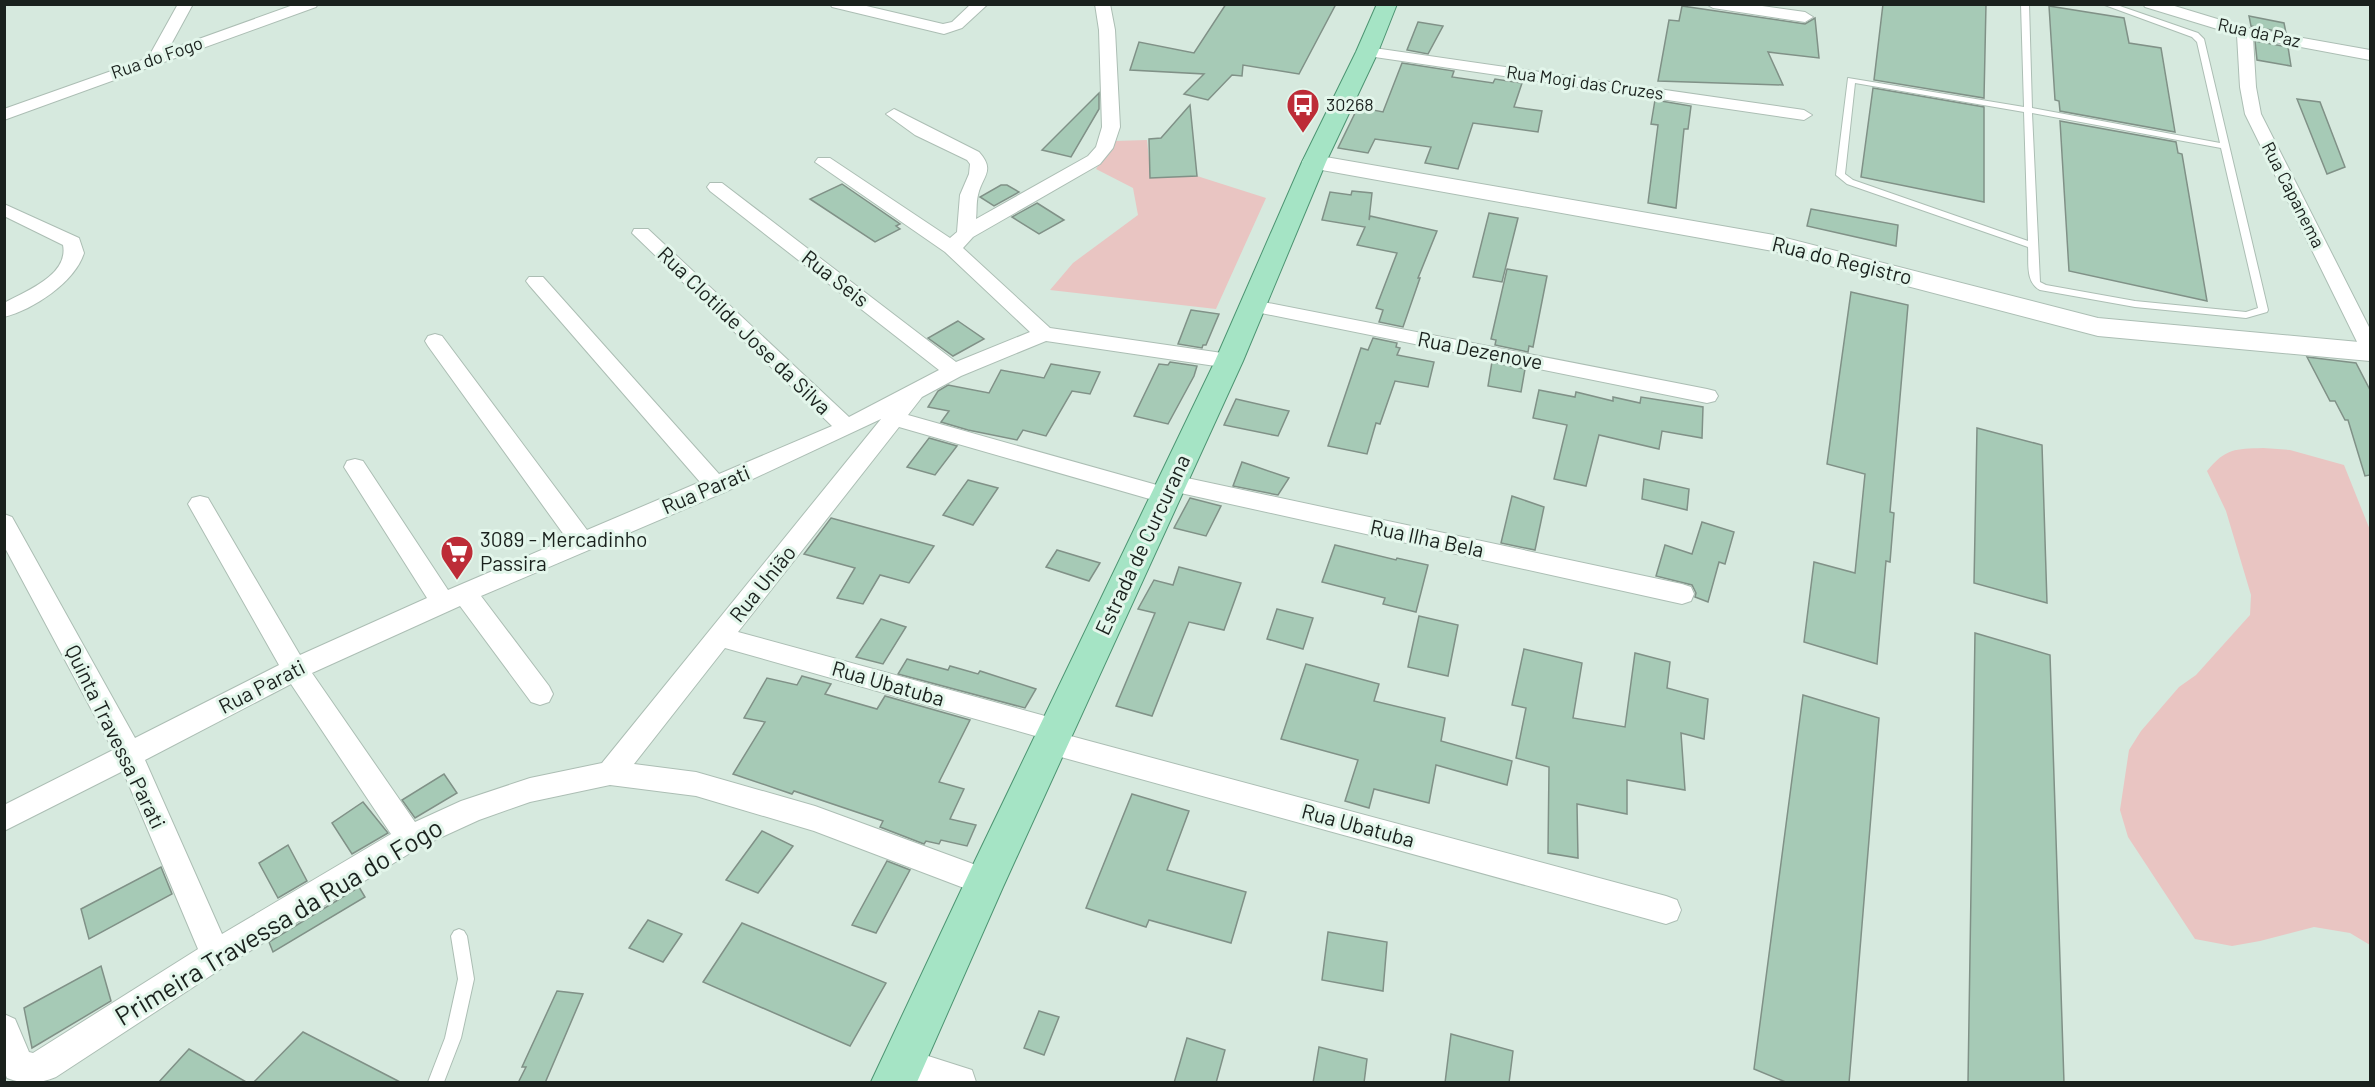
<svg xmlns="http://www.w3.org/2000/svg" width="2375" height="1087" viewBox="0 0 2375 1087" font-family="Barlow,sans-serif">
	<rect width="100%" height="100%" fill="#d6e9de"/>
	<!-- green -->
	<g fill="#e9c5c2">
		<path d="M1147,140L1151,178L1197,176L1266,198L1216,309L1050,290L1073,263L1138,215L1133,188L1096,169L1114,141Z"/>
		<path d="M2263,448L2290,450L2344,465L2370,530V945L2350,933L2314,927L2260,941L2232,946L2195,939L2128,837L2120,810L2129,750L2141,731L2179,687L2196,675L2250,615L2251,595L2226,511L2207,471C2226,448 2235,449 2263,448Z"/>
	</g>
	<!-- building -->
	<g fill="#a6cab6" stroke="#809187" stroke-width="1.5">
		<path d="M1226,4H1336L1299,74L1243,65L1242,76L1232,75L1208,100L1184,94L1204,74L1130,70L1139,42L1194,53Z"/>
		<path d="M1883,4H1986L1984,98L1874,80Z"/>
		<path d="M1682,6L1805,24L1815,18L1819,58L1768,52L1783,85L1658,81L1669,20L1679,21Z"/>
		<path d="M2049,6L2124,18L2129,43L2161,48L2175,132L2060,111L2059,101L2055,100Z"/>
		<path d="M2249,16L2284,23L2286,33L2251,26Z"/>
		<path d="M1418,22L1443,26L1428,54L1407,50Z"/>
		<path d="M2255,41L2288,47L2291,66L2257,60Z"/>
		<path d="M1402,63L1454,71L1452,77L1493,83L1495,79L1522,83L1514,107L1542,111L1538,132L1473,123L1458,169L1425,163L1431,147L1375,139L1368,153L1338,148L1358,107L1383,112Z"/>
		<path d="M1873,88L1984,107V202L1861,177Z"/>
		<path d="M1099,93V109L1071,157L1042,150Z"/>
		<path d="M2297,99L2320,102L2345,167L2327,174Z"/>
		<path d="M1655,100L1691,106L1688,129H1684L1676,208L1648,203L1658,125L1651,124Z"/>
		<path d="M1190,105L1197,176L1150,178L1149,139L1161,138Z"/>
		<path d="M2060,121L2176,142L2178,153L2182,154L2207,301L2069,271Z"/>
		<path d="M842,184L900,224L896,226L900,229L875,242L810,199Z"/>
		<path d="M1001,185H1007L1019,192L994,206L980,197Z"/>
		<path d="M1352,191L1372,193L1369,220L1370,216L1437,231L1418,278H1420L1403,327L1379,322L1383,310L1376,308L1397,253L1357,245L1365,227L1322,220L1330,192L1351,195Z"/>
		<path d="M1037,203L1064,220L1039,234L1012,217Z"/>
		<path d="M1811,209L1898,225L1896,246L1807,226Z"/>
		<path d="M1489,213L1518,218L1502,282L1473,277Z"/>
		<path d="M1507,269L1547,276L1533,347L1529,346L1528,352L1495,345L1496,340L1491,339Z"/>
		<path d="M1851,292L1908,305L1890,512L1894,513L1890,562L1886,561L1877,664L1804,642L1814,562L1855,573L1865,474L1827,464Z"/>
		<path d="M1191,310L1219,314L1206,345H1203L1202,348L1178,344Z"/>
		<path d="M958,321L984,339L953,356L928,338Z"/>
		<path d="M1373,338L1397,343L1396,347L1400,348L1397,355L1434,362L1428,387L1395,381L1380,424L1376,423L1367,454L1328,446L1361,348L1368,350Z"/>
		<path d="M2307,357L2356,363L2370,390V475L2365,476L2348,420H2345L2335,401H2330Z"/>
		<path d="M1170,362L1197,366L1194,376L1168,424L1134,416L1159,364L1168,365Z"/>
		<path d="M1492,362L1525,369L1521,392L1488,386Z"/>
		<path d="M1051,364L1100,372L1090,394L1072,391L1046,436L1023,430L1017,440L968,430L941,422L949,411L928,407L938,391L948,385L989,393L1001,370L1044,378Z"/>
		<path d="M1539,390L1575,397L1576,392L1613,401V397L1640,403L1641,397L1703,407L1702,438L1662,431L1659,449L1599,435L1586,486L1554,479L1567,425L1533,418Z"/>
		<path d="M1236,399L1289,411L1278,436L1224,425Z"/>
		<path d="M1977,428L2042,445L2047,603L1974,583Z"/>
		<path d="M929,438L957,446L935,475L907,467Z"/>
		<path d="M1242,462L1254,466L1289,478L1278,495L1233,486Z"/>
		<path d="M1644,479L1689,489L1687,510L1642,499Z"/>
		<path d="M968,480L998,488L973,525L943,515Z"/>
		<path d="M1512,496L1544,507L1535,550L1501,543Z"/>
		<path d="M1190,498L1221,506L1206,536L1174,528Z"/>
		<path d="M831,518L934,546L909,583L880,575L863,604L837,598L855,568L804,554Z"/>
		<path d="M1702,522L1734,532L1725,564L1719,562L1708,602L1695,597L1696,593L1692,585L1656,576L1665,545L1692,554Z"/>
		<path d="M1335,545L1396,560L1397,558L1428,565L1416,612L1383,604L1385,598L1322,582Z"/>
		<path d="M1057,550L1100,563L1089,581L1046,567Z"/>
		<path d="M1179,567L1241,583L1224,630L1189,622L1152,716L1116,706L1155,613L1138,609L1154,580L1173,585Z"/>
		<path d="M1277,609L1313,618L1303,649L1267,639Z"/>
		<path d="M1419,616L1458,625L1448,676L1408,667Z"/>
		<path d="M881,619L906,627L883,664L856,657Z"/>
		<path d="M1975,633L2050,655L2064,1083H1968Z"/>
		<path d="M1524,649L1582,663L1573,718L1625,727L1635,653L1670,662L1667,688L1708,699L1704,739L1681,733L1685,790L1627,780V814L1577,804L1578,858L1548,853L1549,767L1516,758L1526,708L1512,705Z"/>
		<path d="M907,659L948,670L950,666L978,674L980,671L1036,689L1025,708L898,674Z"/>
		<path d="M1306,664L1379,684L1374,701L1445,718L1441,741L1512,761L1507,785L1436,765L1429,803L1374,789L1369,808L1345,801L1358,760L1281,739Z"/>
		<path d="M802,676L831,684L825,694L877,709L885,696L970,720L939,782L964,789L950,819L976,825L967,846L941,840L939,844L926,841L924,844L880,827L883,821L794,791L792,794L733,774L765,722L744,718L767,678L797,685Z"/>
		<path d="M1803,695L1879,718L1849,1083H1788L1754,1069Z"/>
		<path d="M444,774L457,793L415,818L402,800Z"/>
		<path d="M1132,794L1189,811L1167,870L1246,892L1231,943L1149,920L1146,927L1086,908Z"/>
		<path d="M363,802L388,833L352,854L332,823Z"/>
		<path d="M762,831L793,846L758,893L726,880Z"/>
		<path d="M288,845L307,881L278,898L259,863Z"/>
		<path d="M887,861L910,870L876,933L852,925Z"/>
		<path d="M161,867L172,894L89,939L81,909Z"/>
		<path d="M359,887L365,897L273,952L269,942Z"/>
		<path d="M648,920L682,934L663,962L629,948Z"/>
		<path d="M742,923L886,983L850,1046L703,982Z"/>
		<path d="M1328,932L1387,942L1383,991L1322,980Z"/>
		<path d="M101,966L111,1001L32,1048L24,1008Z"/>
		<path d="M557,991L583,994L545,1083H518L526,1067H522Z"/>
		<path d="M1039,1011L1059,1017L1044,1055L1024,1048Z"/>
		<path d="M303,1032L402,1083H253Z"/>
		<path d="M1451,1034L1513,1051L1509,1083H1445Z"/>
		<path d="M1187,1038L1225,1050L1216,1083H1174Z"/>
		<path d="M1319,1047L1367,1059L1364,1083H1313Z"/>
		<path d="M189,1049L248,1083H158Z"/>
	</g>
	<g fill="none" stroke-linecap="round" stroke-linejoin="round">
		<!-- lane casing -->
		<g stroke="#acbeb4" stroke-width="2">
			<g id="lane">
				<path d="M2021,4H2029L2032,108L2220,143L2197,42L2192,37L2102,4H2114L2198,33L2204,39L2268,310L2267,312L2246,318L2135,307L2040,290C2025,282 2029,263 2028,247L1847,184L1836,175L1848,78L2024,107ZM1855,83L2024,112L2028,241L1853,180L1845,174ZM2032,113L2221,148L2258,308L2246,312L2135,301L2046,285L2040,282Z"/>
				<path d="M459,929L464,931L467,936L474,979L461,1038L444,1082H428L445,1038L458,979L451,936L454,931Z"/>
			</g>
		</g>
		<!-- street casing -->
		<g stroke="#acbeb4" stroke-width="2">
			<g id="street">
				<path d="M178,4H193L168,50L296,4H318L316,7L4,120V109L148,58Z"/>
				<path d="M830,4H858L943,24L952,22L971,4H988L962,28L944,34L832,7Z"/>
				<path d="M1095,4H1110L1115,30L1120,127L1113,148L1100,164L973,237L963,248L1050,328L1229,354L1236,356L1239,361L1236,366L1229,368L1046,341L961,376L922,397L908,415L1164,487L1162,483L1165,477L1173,475L1682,584L1691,587L1694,594L1691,601L1682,604L1176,492L1179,496L1175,502L1167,504L899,427L738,632L1056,719L1066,722L1070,730L1067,735L1666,896L1677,900L1681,910L1677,920L1666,924L1050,754L1040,750L1036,742L1039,737L725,648L634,764L696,772L815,806L995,872L1000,882L995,892L985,896L814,831L696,796L610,785L530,802L479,820L420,847L227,965L56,1077C39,1084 24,1085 7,1078L4,1071V1014L15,1019L29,1052L33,1053L198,949L123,771L4,831V805L113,750L4,546V514L12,517L135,738L279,665L188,504L192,498L200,496L208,498L300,655L427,598L344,467L347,461L355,459L363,461L448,590L567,539L428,346L425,341L428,336L435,334L442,336L587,530L700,482L529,285L526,281L529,277H543L719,474L832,426L632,233L634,229H648L849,417L939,370L710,191L707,187L710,183H722L956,362L1030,332L945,252L815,162L818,158H830L950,238L957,232L960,195L969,174L970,164L967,160L915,135L886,114L894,109L979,152C996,171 982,176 978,195C976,203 977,212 976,219L1088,156L1096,147L1102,127L1099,30ZM881,419L602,763L530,778L461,801L415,822L312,673L460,606L531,702L540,705L549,702L553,694L549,686L481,596L725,492ZM291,684L391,834L222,934L145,760Z"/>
				<path d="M1706,4H1748L1805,12L1813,17L1805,22L1713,8Z"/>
				<path d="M2143,4H2168L2247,28L2370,50V60L2253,38L2256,87L2261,114L2370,329V355L2363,353L2360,348L2245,114L2240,87L2237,35L2145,7Z"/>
				<path d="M1367,47L1804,110L1812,115L1804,120L1361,55L1359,52L1361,49Z"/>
				<path d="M4,204L79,238L84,253C75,282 33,310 4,317V303C26,291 69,275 63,245L4,216Z"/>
				<path d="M1253,300L1707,389L1715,391L1718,396L1715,401L1707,403L1246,310L1243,306L1246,302Z"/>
				<path d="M903,1048L972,1070L976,1082H910L891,1076L887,1064L891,1052Z"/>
			</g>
		</g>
		<!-- secondary casing -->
		<g stroke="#acbeb4" stroke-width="2">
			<path id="secondary" d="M1314,155L1774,235L2098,318L2370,343V361L2098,336L1773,251L1305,167L1302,162L1305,157Z"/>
		</g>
		<!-- primary casing -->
		<g stroke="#4d9472" stroke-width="2">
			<path id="primary" d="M1377,4H1397L1378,52L1326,162L1243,361L1003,887L917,1082H871L971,869L1215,361L1302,162L1356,52Z"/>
		</g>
		<!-- lane -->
		<use href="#lane" fill="#fff" fill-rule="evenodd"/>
		<!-- street -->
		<use href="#street" fill="#fff" fill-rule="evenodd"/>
		<!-- secondary -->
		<use href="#secondary" fill="#fff" fill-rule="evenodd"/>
		<!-- primary -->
		<use href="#primary" fill="#a5e4c5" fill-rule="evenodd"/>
	</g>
	<!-- icons -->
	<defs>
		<g id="bus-pin" transform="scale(1.725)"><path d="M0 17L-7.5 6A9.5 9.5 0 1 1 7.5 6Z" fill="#bd2c37" stroke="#e3f6eb"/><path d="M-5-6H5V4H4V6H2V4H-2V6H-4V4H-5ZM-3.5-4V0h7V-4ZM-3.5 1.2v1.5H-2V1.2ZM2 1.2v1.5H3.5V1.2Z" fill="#fff"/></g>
		<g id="supermarket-pin" transform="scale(1.725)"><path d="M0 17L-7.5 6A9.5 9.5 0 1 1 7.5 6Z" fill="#bd2c37" stroke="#e3f6eb"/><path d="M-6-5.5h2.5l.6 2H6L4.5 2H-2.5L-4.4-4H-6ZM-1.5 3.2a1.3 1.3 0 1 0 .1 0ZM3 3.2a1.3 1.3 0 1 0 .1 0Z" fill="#fff"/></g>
	</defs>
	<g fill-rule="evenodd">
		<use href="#bus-pin" x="1303" y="105"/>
		<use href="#supermarket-pin" x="457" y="552"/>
	</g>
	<g text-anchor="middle" stroke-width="6" stroke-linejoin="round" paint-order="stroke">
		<!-- far-street labels -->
		<g font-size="18" fill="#1a211d" stroke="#e3f6eb">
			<text transform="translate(2259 33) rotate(12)" y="6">Rua da Paz</text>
			<text transform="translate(157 58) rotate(-19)" y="6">Rua do Fogo</text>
			<text transform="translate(1585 83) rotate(8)" y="6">Rua Mogi das Cruzes</text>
			<text transform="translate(2293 195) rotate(63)" y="6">Rua Capanema</text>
		</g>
		<!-- far-poi labels -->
		<g font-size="18" fill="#1a211d" stroke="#e3f6eb" text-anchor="start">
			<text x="1326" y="111">30268</text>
		</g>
		<!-- street labels -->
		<g font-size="21" fill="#1a211d" stroke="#e3f6eb">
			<text transform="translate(1842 261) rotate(14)" y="7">Rua do Registro</text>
			<text transform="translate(835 279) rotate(38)" y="7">Rua Seis</text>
			<text transform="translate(744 331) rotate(44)" y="7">Rua Clotilde Jose da Silva</text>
			<text transform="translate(1480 351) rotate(11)" y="7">Rua Dezenove</text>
			<text transform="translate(706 490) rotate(-23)" y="7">Rua Parati</text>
			<text transform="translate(1427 539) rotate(12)" y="7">Rua Ilha Bela</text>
			<text transform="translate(1143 545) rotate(-65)" y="7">Estrada de Curcurana</text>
			<text transform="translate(763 584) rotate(-51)" y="7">Rua União</text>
			<text transform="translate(888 684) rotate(16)" y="7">Rua Ubatuba</text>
			<text transform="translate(262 687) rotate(-27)" y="7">Rua Parati</text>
			<text transform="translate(115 737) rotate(64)" y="7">Quinta Travessa Parati</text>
			<text transform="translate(1358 826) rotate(15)" y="7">Rua Ubatuba</text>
		</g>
		<!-- poi labels -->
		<g font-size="21" fill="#1a211d" stroke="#e3f6eb" text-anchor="start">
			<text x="480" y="547">3089 - Mercadinho<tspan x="480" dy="24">Passira</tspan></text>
		</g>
		<!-- near-street labels -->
		<g font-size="26" fill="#1a211d" stroke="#e3f6eb">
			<text transform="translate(279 922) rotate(-31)" y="9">Primeira Travessa da Rua do Fogo</text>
		</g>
	</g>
	<!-- border -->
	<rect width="2375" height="1087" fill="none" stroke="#1a211d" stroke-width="12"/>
</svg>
